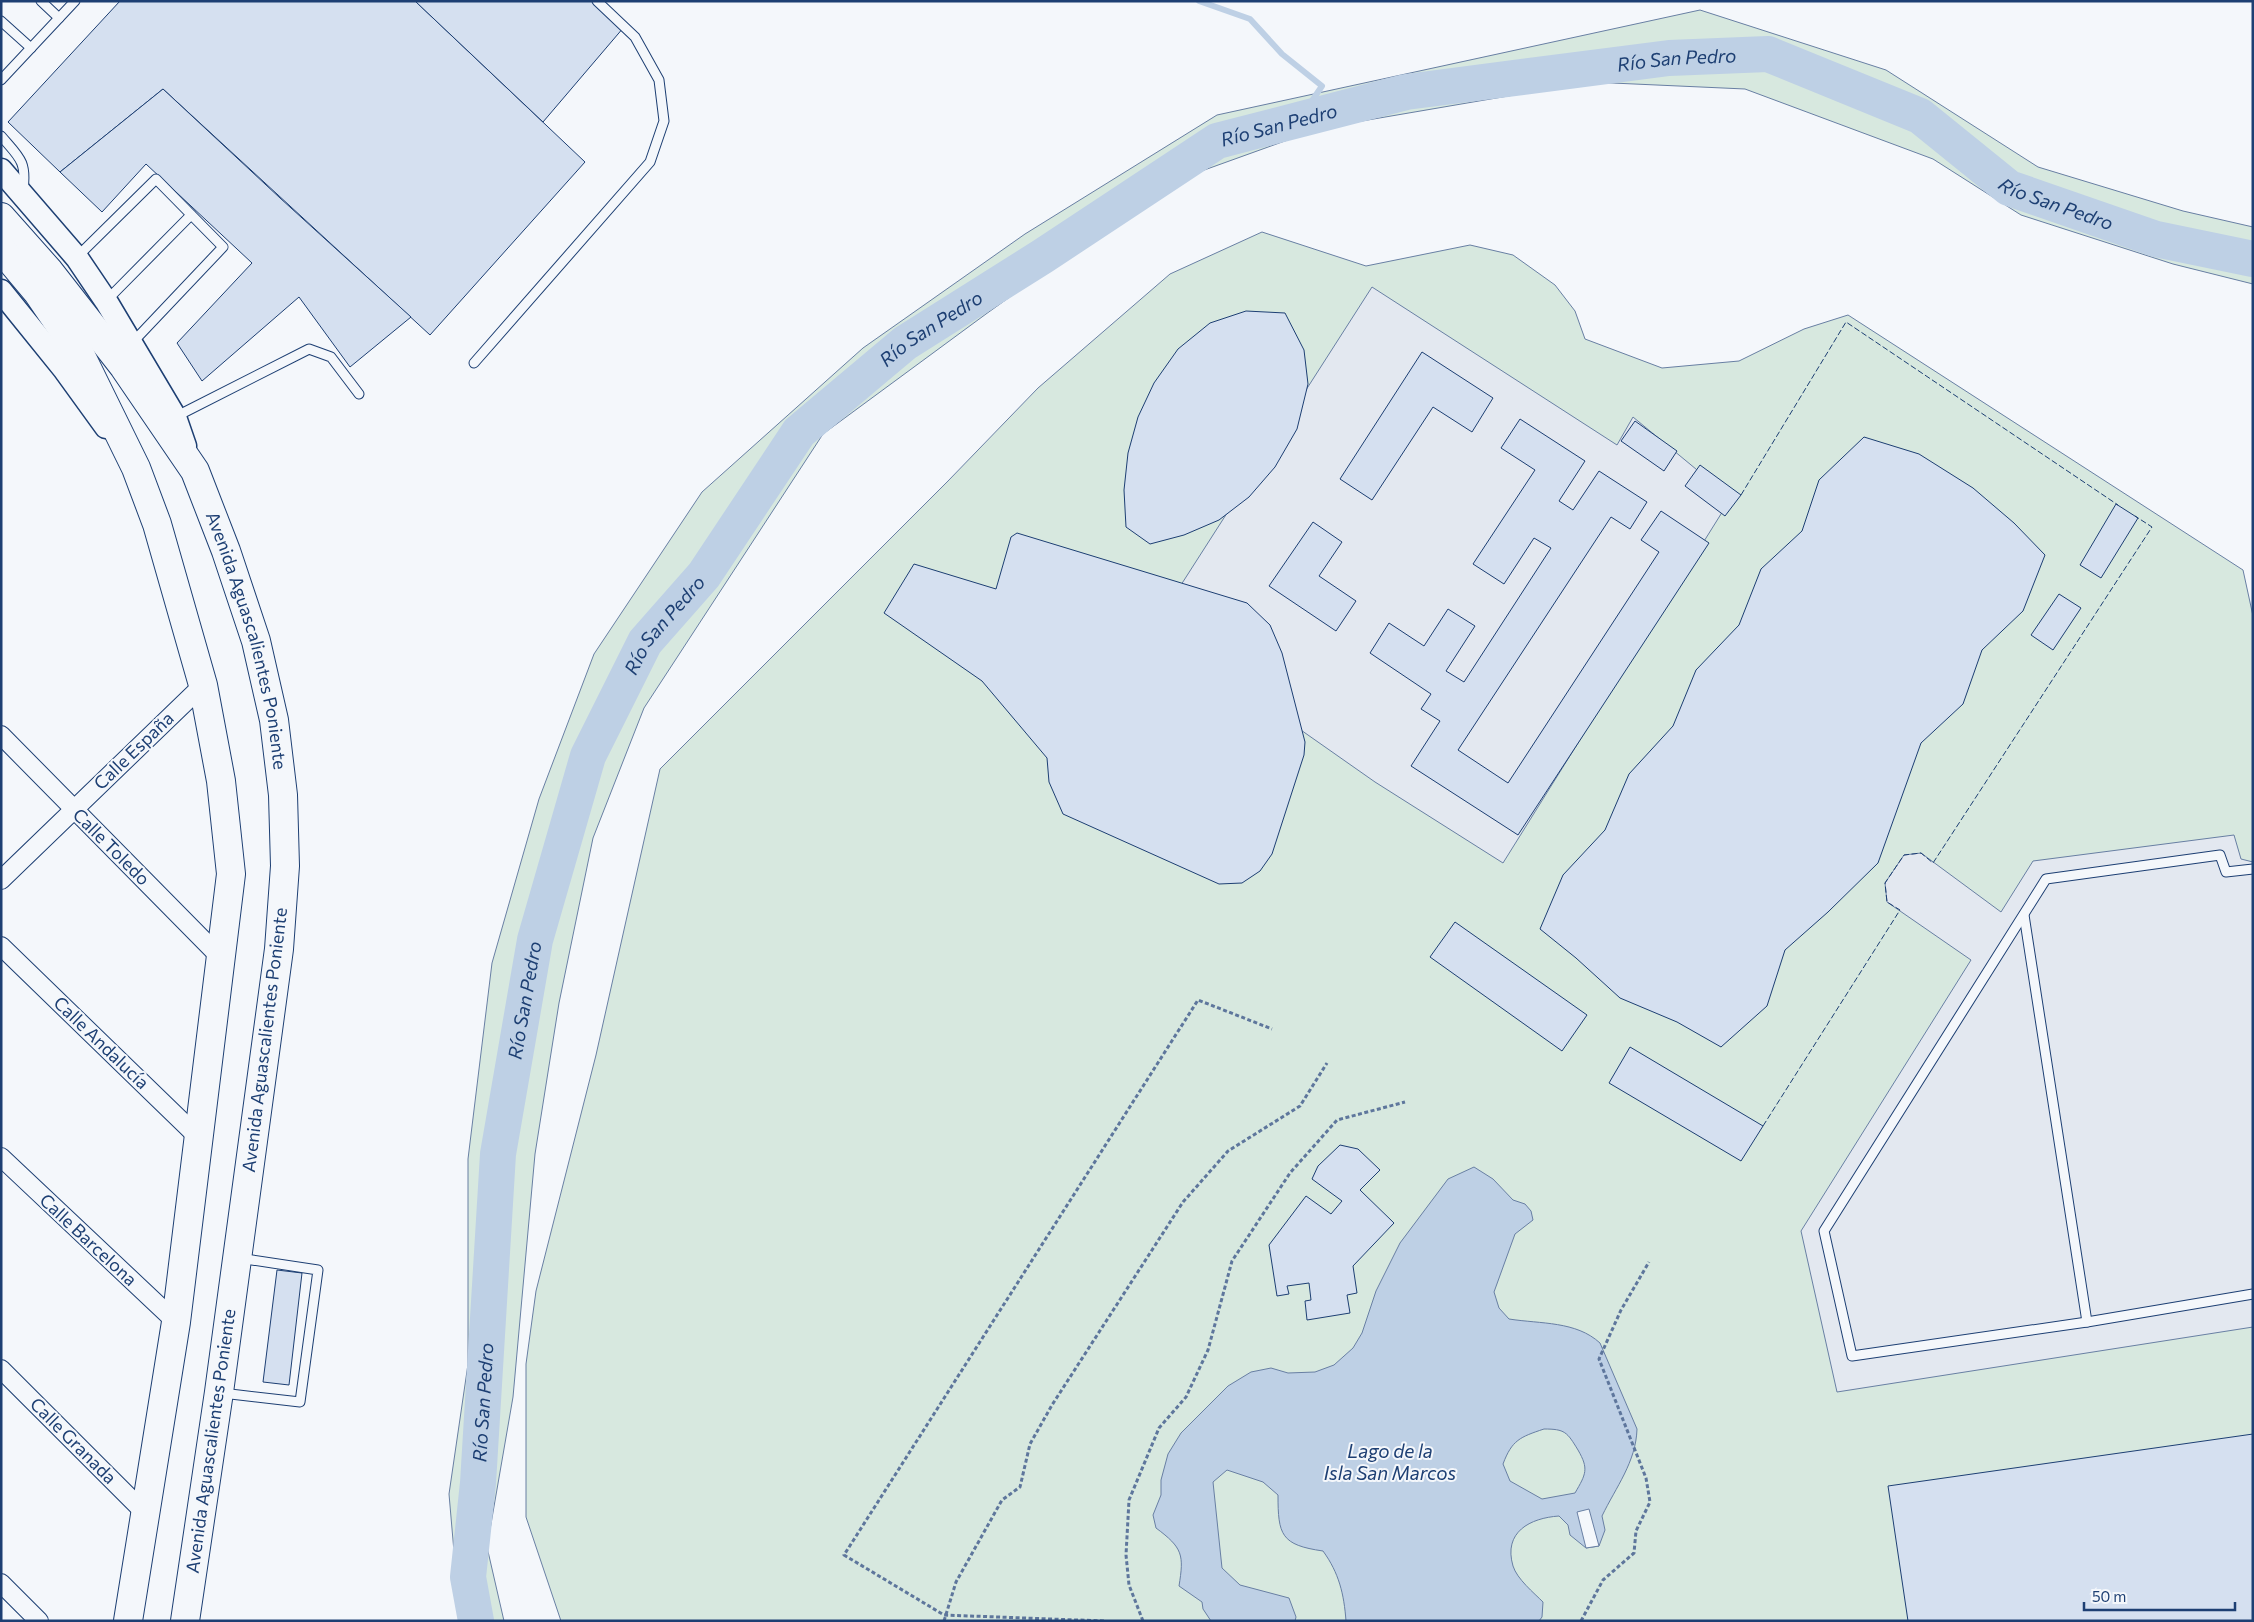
<svg xmlns="http://www.w3.org/2000/svg" width="2254" height="1622" viewBox="0 0 2254 1622" font-family="Commissioner,sans-serif">
	<rect width="100%" height="100%" fill="#f4f7fb"/>
	<!-- green -->
	<g fill="#d7e8df" stroke="#687fa3">
		<path d="M1700,10L1886,70L2038,167L2183,211L2253,227V284L2173,264L2021,215L1933,159L1745,89L1590,82L1321,128L1171,182L986,314L823,434L644,708L593,838L559,1003L535,1154L513,1397L487,1547L504,1621H460L449,1494L468,1364V1159L492,963L539,799L594,654L702,492L863,348L1025,234L1217,115Z"/>
		<path d="M1262,232L1366,266L1470,245L1513,255L1555,285L1575,311L1585,339L1662,368L1739,361L1804,329L1848,315L2243,570L2253,616V1621H561L526,1517V1364L536,1291L596,1055L660,769L948,481L1038,388L1170,274Z"/>
	</g>
	<!-- parking -->
	<g fill="#e3e8f0" stroke="#687fa3">
		<path d="M1372,287L1617,445L1633,417L1731,498L1503,863L1375,782L1154,627Z"/>
		<path d="M2234,835L2241,859L2253,862V1327L1837,1392L1801,1231L1971,960L1887,902L1885,883L1904,855L1921,853L2001,912L2033,861Z"/>
	</g>
	<!-- water -->
	<path fill="#bed0e5" stroke="#687fa3" fill-rule="evenodd" d="M1474,1167L1493,1179L1513,1200L1525,1204L1531,1211L1533,1220L1515,1234L1494,1292L1499,1308L1509,1319C1541,1324 1576,1321 1600,1343L1637,1429C1636,1462 1616,1487 1602,1516L1605,1530L1599,1546L1586,1548L1570,1535L1568,1525L1559,1516C1530,1518 1503,1532 1513,1566C1517,1579 1534,1593 1543,1602L1542,1617L1539,1621H1346C1344,1594 1339,1573 1323,1551C1281,1545 1278,1535 1278,1495L1263,1482L1227,1470L1213,1482L1222,1568L1240,1585L1289,1598L1296,1617L1295,1621H1211L1203,1609L1202,1602L1179,1586C1184,1555 1183,1548 1156,1528L1153,1515L1161,1495V1480L1168,1454L1181,1433L1228,1386L1251,1372L1271,1368L1288,1373L1315,1372L1334,1365L1353,1348L1362,1333L1376,1291L1400,1243L1448,1179ZM1544,1429C1565,1429 1567,1432 1578,1450C1589,1469 1586,1474 1575,1493L1542,1499L1510,1481L1503,1464C1512,1440 1520,1437 1544,1429Z"/>
	<!-- pier -->
	<path fill="#f4f7fb" stroke="#687fa3" d="M1589,1509L1599,1546L1586,1548L1577,1512Z"/>
	<g fill="none" stroke-linecap="round" stroke-linejoin="round">
		<!-- stream -->
		<path stroke="#bed0e5" stroke-width="6" d="M1199,1L1250,19L1282,54L1322,86L1299,120"/>
		<!-- river -->
		<path stroke="#bed0e5" stroke-width="36" id="s1" d="M476,1621L468,1577L478,1483L498,1154L535,940L588,756L645,642L704,575L799,432L905,343L1043,256L1217,141L1406,92L1669,58L1768,54L1920,116L2009,188L2156,239L2253,259"/>
	</g>
	<!-- building -->
	<g fill="#d5e0f0" stroke="#1d3f73">
		<path d="M120,1H415L585,162L430,335L163,89L60,172L8,122Z"/>
		<path d="M415,1H596L624,27L543,122Z"/>
		<path d="M163,89L280,198L411,317L350,367L299,297L202,381L177,343L252,263L146,164L102,212L60,172Z"/>
		<path d="M1246,311L1285,313L1304,350L1308,384L1297,429L1275,467L1249,497L1219,520L1184,535L1150,544L1126,527L1124,490L1128,453L1138,417L1154,383L1178,349L1210,323Z"/>
		<path d="M1422,352L1493,398L1472,432L1433,407L1372,500L1340,479Z"/>
		<path d="M1520,419L1585,461L1559,501L1573,510L1599,471L1647,502L1630,529L1611,517L1458,750L1508,783L1659,552L1641,540L1661,511L1709,543L1518,835L1411,766L1440,721L1421,709L1431,694L1370,653L1389,623L1424,646L1448,609L1475,626L1446,671L1464,682L1551,548L1534,538L1504,584L1473,564L1535,470L1501,448Z"/>
		<path d="M1635,421L1677,451L1664,471L1621,441Z"/>
		<path d="M1864,437L1919,454L1973,488L2014,523L2045,555L2023,611L1982,650L1963,704L1921,743L1878,863L1828,912L1785,950L1767,1006L1721,1047L1677,1022L1620,998L1576,958L1540,929L1563,875L1605,830L1629,774L1673,726L1696,670L1739,625L1761,569L1802,531L1819,480Z"/>
		<path d="M1700,465L1741,495L1725,516L1685,486Z"/>
		<path d="M2116,504L2138,518L2101,578L2080,565Z"/>
		<path d="M1313,522L1342,542L1319,576L1356,601L1336,631L1269,586Z"/>
		<path d="M1017,533L1247,603L1270,625L1282,653L1305,742L1304,755L1272,854L1260,871L1242,883L1219,884L1063,814L1049,782L1047,758L982,681L884,613L914,564L996,589L1011,537Z"/>
		<path d="M2059,594L2081,608L2053,650L2031,635Z"/>
		<path d="M1455,922L1587,1015L1562,1051L1430,957Z"/>
		<path d="M1630,1047L1763,1126L1741,1161L1609,1083Z"/>
		<path d="M1340,1145L1358,1149L1380,1170L1360,1190L1394,1223L1353,1266L1357,1293L1347,1295L1350,1313L1307,1320L1305,1301L1311,1300L1309,1283L1287,1286L1289,1294L1277,1296L1269,1245L1306,1196L1331,1214L1342,1201L1312,1179L1318,1166Z"/>
		<path d="M277,1270L302,1273L289,1385L263,1382Z"/>
		<path d="M2253,1434V1621H1908L1888,1486Z"/>
	</g>
	<g fill="none" stroke-linecap="round" stroke-linejoin="round">
		<!-- service casing -->
		<g stroke="#1d3f73" stroke-width="11">
			<g id="service">
				<path d="M41,1L59,18"/>
				<path d="M1,21L31,48"/>
				<path d="M1,80L75,1"/>
				<path d="M1,136C19,157 27,161 23,190"/>
				<path d="M77,257L156,179L223,247L133,342"/>
				<path d="M107,300L191,215"/>
				<path d="M474,363L650,162L664,121L659,80L635,37L597,1"/>
				<path d="M175,417L309,349L331,357L359,394"/>
				<path d="M2253,869L2226,872L2220,855L2046,879L1824,1231L1852,1356L2087,1322L2253,1294"/>
				<path d="M2024,915L2087,1322"/>
				<path d="M222,1393L300,1402L318,1270L239,1258"/>
			</g>
		</g>
		<!-- minor casing -->
		<g stroke="#1d3f73" stroke-width="20">
			<g id="minor">
				<path d="M1,735L222,959"/>
				<path d="M1,880L203,685"/>
				<path d="M1,946L200,1139"/>
				<path d="M1,1157L176,1322"/>
				<path d="M1,1369L145,1513"/>
				<path d="M1,1583L39,1621"/>
			</g>
		</g>
		<!-- tertiary casing -->
		<g stroke="#1d3f73" stroke-width="25">
			<g id="tertiary">
				<path d="M1,170L77,258L106,301L175,417L185,446"/>
				<path d="M1,291L64,369L106,427"/>
			</g>
		</g>
		<!-- primary casing -->
		<g stroke="#1d3f73" stroke-width="30">
			<g id="primary">
				<path id="s2" d="M1,217L49,271L124,367L195,471L226,551L256,641L274,720L283,795L285,866L279,949L219,1392L185,1621"/>
				<path d="M1,249L38,293L81,356L136,468L157,524L203,685L221,781L231,874L176,1322L128,1621"/>
			</g>
		</g>
		<!-- path -->
		<g stroke="#5e769c" stroke-width="3" stroke-dasharray="4 2.5" stroke-linecap="butt">
			<path d="M944,1621L956,1582L1002,1500L1020,1487L1030,1444L1052,1405L1183,1202L1228,1151L1300,1106L1327,1063"/>
			<path d="M1104,1621L944,1615L844,1555L1198,1000L1272,1029"/>
			<path d="M1143,1621L1129,1585L1126,1555L1129,1500L1159,1428L1186,1397L1208,1350L1232,1261L1290,1173L1337,1120L1405,1102"/>
			<path d="M1581,1621L1603,1580L1634,1553L1636,1531L1650,1502L1646,1478L1599,1359L1621,1310L1649,1262"/>
		</g>
		<!-- service -->
		<use href="#service" stroke="#f4f7fb" stroke-width="9"/>
		<!-- minor -->
		<use href="#minor" stroke="#f4f7fb" stroke-width="18"/>
		<!-- tertiary -->
		<use href="#tertiary" stroke="#f4f7fb" stroke-width="22"/>
		<!-- primary -->
		<use href="#primary" stroke="#f4f7fb" stroke-width="28"/>
		<!-- fence -->
		<g stroke="#1d3f73" stroke-width="1" stroke-dasharray="6 2.5" stroke-linecap="butt">
			<path d="M1741,495L1846,322L2118,505"/>
			<path d="M1763,1126L1900,910L1887,902L1885,883L1904,855L1921,853L1933,863L2152,527L2135,516"/>
		</g>
	</g>
	<g text-anchor="middle" stroke-width="4" stroke-linejoin="round" paint-order="stroke">
		<!-- street labels -->
		<g font-size="18" fill="#1d3f73" stroke="#f4f7fb">
			<text dy="6" stroke="none"><textPath href="#s2" startOffset="498">Avenida Aguascalientes Poniente</textPath></text>
			<text transform="translate(134 751) rotate(-44)" y="6">Calle España</text>
			<text transform="translate(111 847) rotate(45)" y="6">Calle Toledo</text>
			<text transform="translate(265 1040) rotate(-83)" y="6">Avenida Aguascalientes Poniente</text>
			<text transform="translate(101 1043) rotate(44)" y="6">Calle Andalucía</text>
			<text transform="translate(88 1240) rotate(43)" y="6">Calle Barcelona</text>
			<text transform="translate(73 1441) rotate(45)" y="6">Calle Granada</text>
			<text transform="translate(211 1441) rotate(-82)" y="6">Avenida Aguascalientes Poniente</text>
		</g>
		<!-- water labels -->
		<g font-size="19" font-style="italic" fill="#1d3f73" stroke="#f4f7fb">
			<text dy="7" stroke="none"><textPath href="#s1" startOffset="2244">Río San Pedro</textPath></text>
			<text dy="7" stroke="none"><textPath href="#s1" startOffset="1840">Río San Pedro</textPath></text>
			<text dy="7" stroke="none"><textPath href="#s1" startOffset="2664">Río San Pedro</textPath></text>
			<text dy="7" stroke="none"><textPath href="#s1" startOffset="1434">Río San Pedro</textPath></text>
			<text dy="7" stroke="none"><textPath href="#s1" startOffset="1030">Río San Pedro</textPath></text>
			<text dy="7" stroke="none"><textPath href="#s1" startOffset="625">Río San Pedro</textPath></text>
			<text dy="7" stroke="none"><textPath href="#s1" startOffset="220">Río San Pedro</textPath></text>
			<text x="1390" y="1458">Lago de la<tspan x="1390" dy="22">Isla San Marcos</tspan></text>
		</g>
	</g>
	<!-- border -->
	<rect width="2254" height="1622" fill="none" stroke="#1d3f73" stroke-width="5"/>
	<!-- scale -->
	<path d="M2084 1602v8h151v-8" fill="none" stroke="#1d3f73" stroke-width="2.5"/>
	<text x="2092" y="1602" font-size="15" fill="#1d3f73" stroke="#f4f7fb" stroke-width="4" paint-order="stroke">50 m</text>
</svg>
